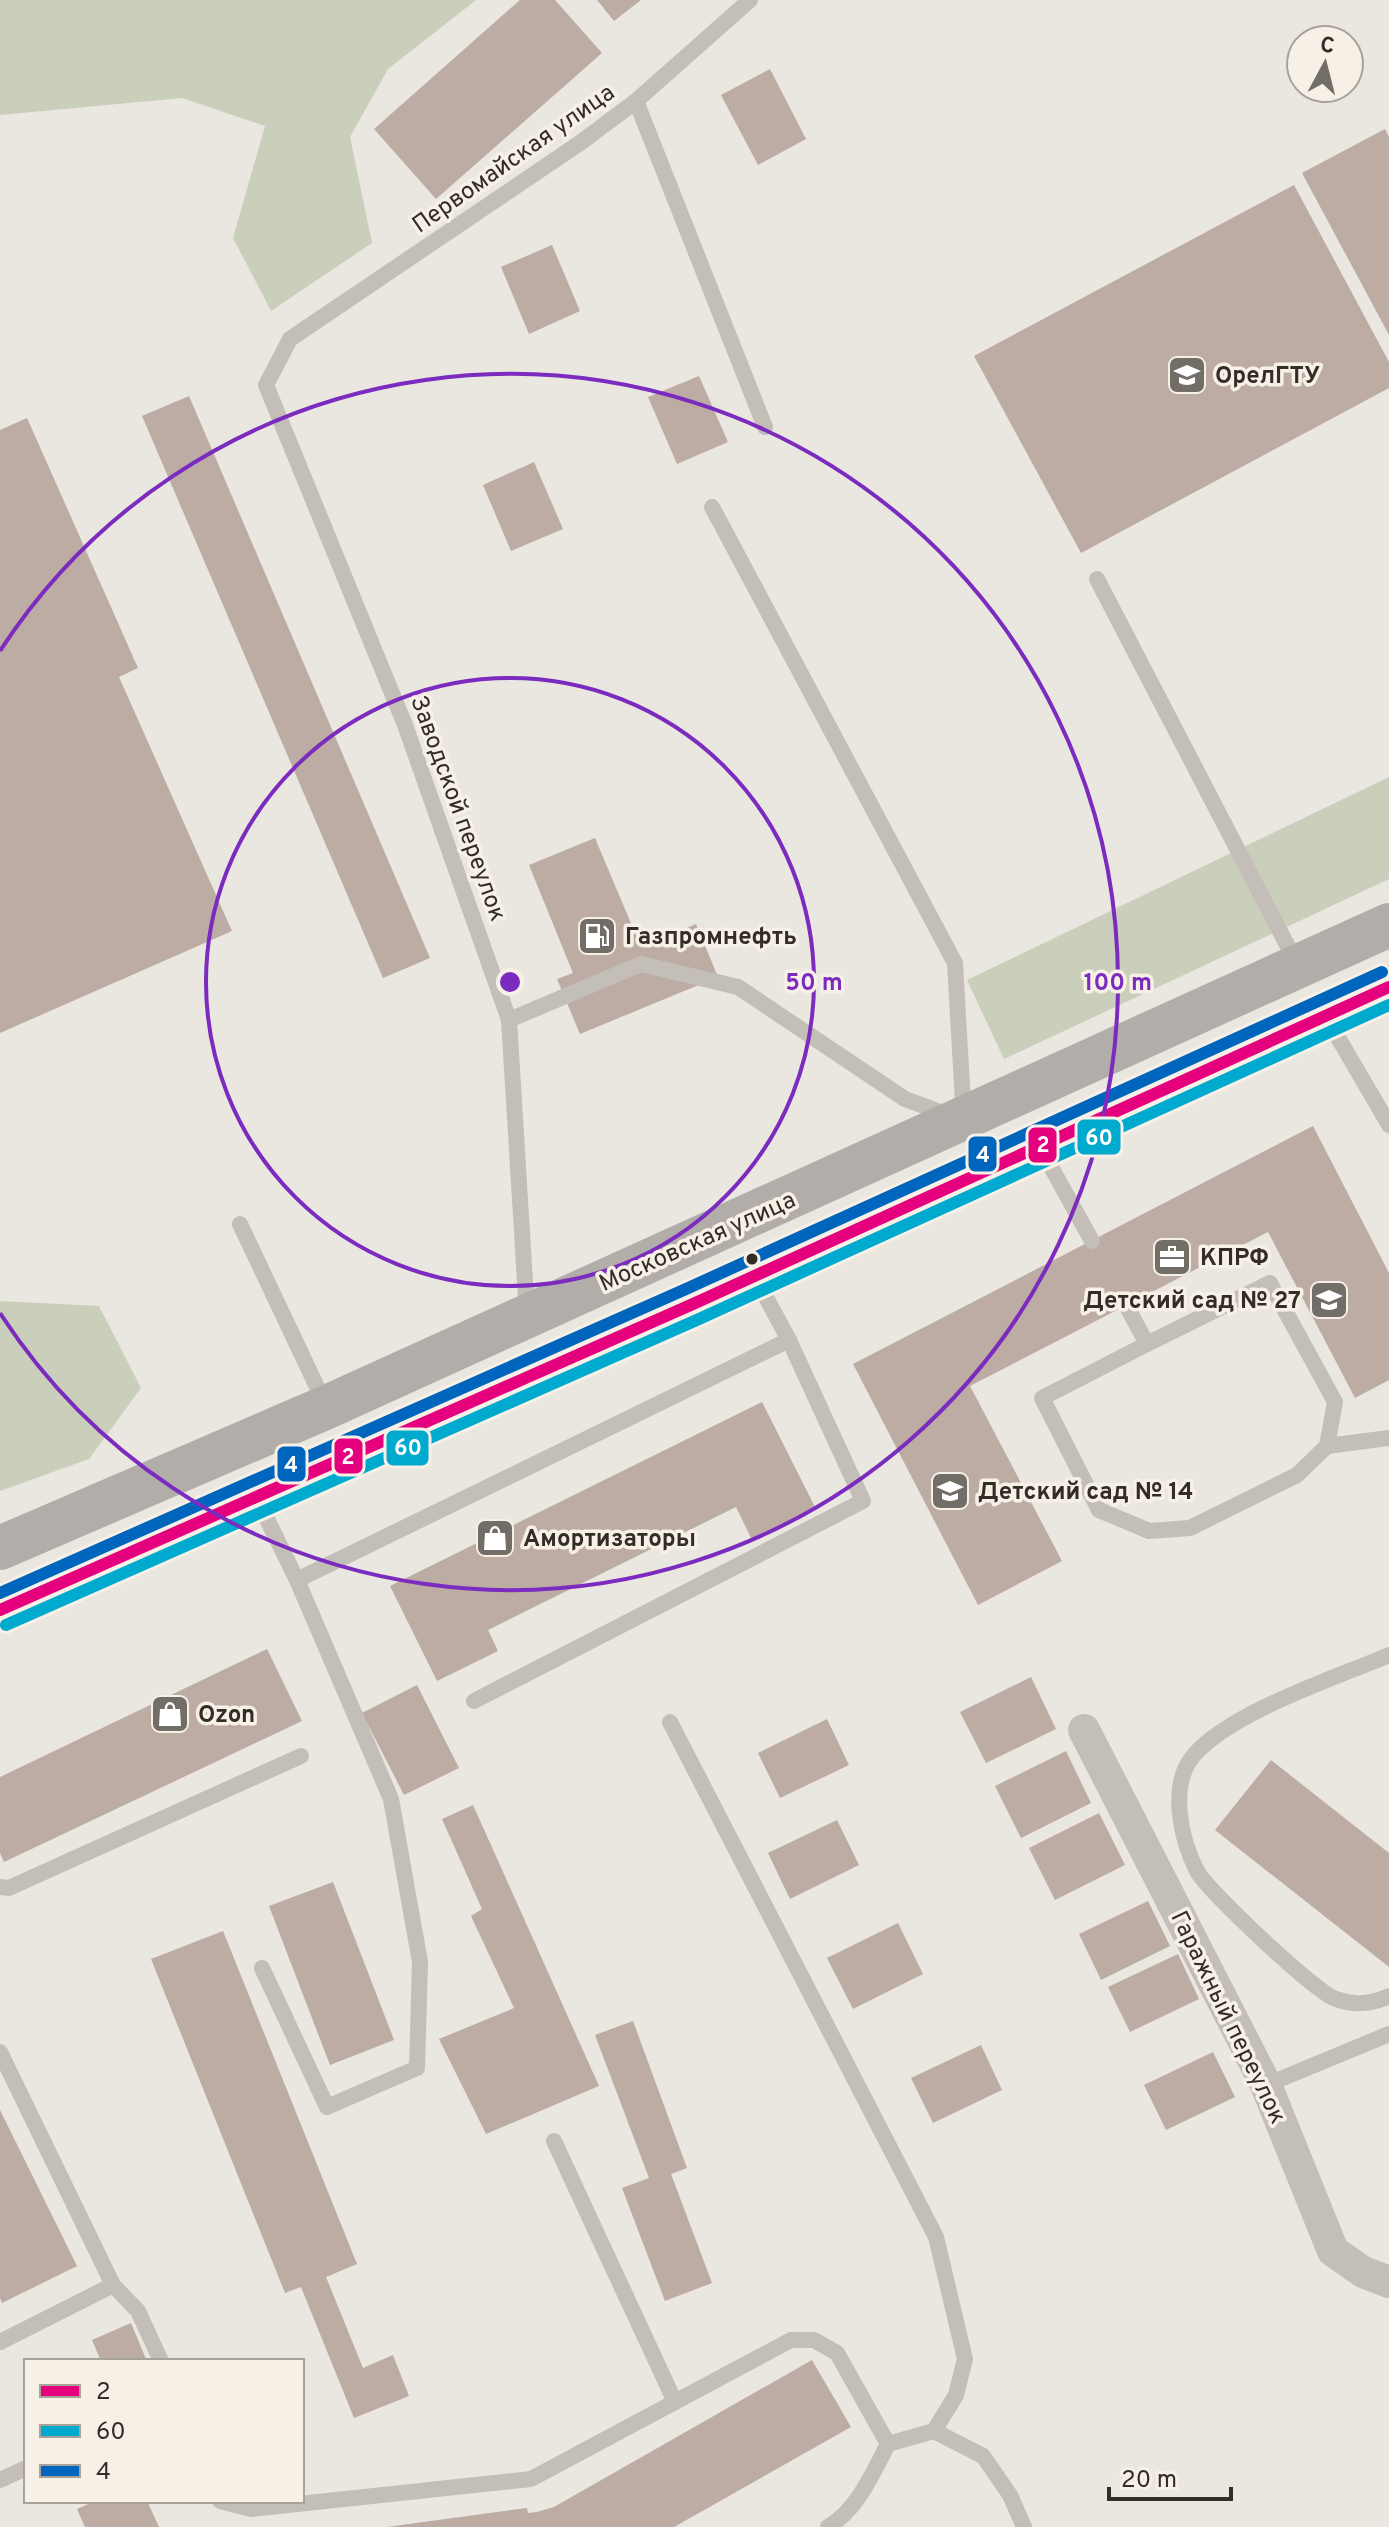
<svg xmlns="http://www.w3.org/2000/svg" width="1389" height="2527" viewBox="0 0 1389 2527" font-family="Overpass,sans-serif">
	<rect width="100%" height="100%" fill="#eae6e0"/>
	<!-- green -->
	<g fill="#cacfbb">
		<path d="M0,0H476L388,69L350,137L372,243L271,311L233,238L265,126L182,98L0,115Z"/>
		<path d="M1389,777V879L1004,1059L967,980Z"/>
		<path d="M0,1301L99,1306L141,1388L89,1459L0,1491Z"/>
	</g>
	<!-- building -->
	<g fill="#bcaca3">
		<path d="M520,0H555L602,53L436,199L374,129Z"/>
		<path d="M597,0H641L614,21Z"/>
		<path d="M770,69L806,139L758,165L721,95Z"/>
		<path d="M1385,129L1389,137V335L1302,173Z"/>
		<path d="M1294,185L1389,362V388L1081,553L974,356Z"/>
		<path d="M552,245L580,311L529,334L501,267Z"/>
		<path d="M699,376L728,442L677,464L648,397Z"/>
		<path d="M189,396L430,958L383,978L142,416Z"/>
		<path d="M27,418L138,668L119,677L232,931L0,1033V430Z"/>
		<path d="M534,462L563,529L511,551L483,485Z"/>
		<path d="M595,838L641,947L696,924L718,977L580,1034L557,979L573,973L529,865Z"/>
		<path d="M1313,1126L1389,1273V1380L1355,1398L1268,1232L970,1386L1062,1561L978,1605L853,1364Z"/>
		<path d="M762,1402L816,1509L752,1540L736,1507L488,1630L498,1651L437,1681L390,1586Z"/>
		<path d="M267,1649L302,1721L4,1862L0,1853V1777Z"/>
		<path d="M1031,1677L1056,1729L986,1763L960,1712Z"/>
		<path d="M417,1685L459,1768L404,1795L362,1713Z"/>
		<path d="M827,1719L849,1765L780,1798L758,1753Z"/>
		<path d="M1066,1751L1091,1803L1021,1838L995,1786Z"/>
		<path d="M1271,1760L1389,1853V1967L1215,1830Z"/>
		<path d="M473,1805L599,2086L486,2134L439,2039L514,2008L471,1916L482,1909L442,1819Z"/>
		<path d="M1099,1813L1125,1865L1055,1900L1029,1848Z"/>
		<path d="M837,1820L859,1865L790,1899L768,1853Z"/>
		<path d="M333,1882L394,2040L330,2065L269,1906Z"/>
		<path d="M1148,1901L1170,1946L1101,1980L1079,1934Z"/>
		<path d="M898,1923L923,1974L853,2009L827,1958Z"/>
		<path d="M223,1931L357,2264L326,2277L363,2368L393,2355L409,2396L354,2418L301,2287L285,2293L151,1959Z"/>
		<path d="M1178,1954L1199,1999L1130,2032L1108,1987Z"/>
		<path d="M633,2021L687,2168L671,2174L712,2283L665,2301L622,2188L649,2178L595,2035Z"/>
		<path d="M981,2045L1002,2090L933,2123L911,2078Z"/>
		<path d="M1213,2052L1235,2097L1166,2130L1144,2085Z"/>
		<path d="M0,2110L77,2266L2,2303L0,2298Z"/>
		<path d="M131,2323L146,2359L101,2361L92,2340Z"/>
		<path d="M812,2360L851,2427L674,2527H387L527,2508L528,2513L537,2512L554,2507Z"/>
		<path d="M95,2501H147L159,2527H85L77,2509Z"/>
	</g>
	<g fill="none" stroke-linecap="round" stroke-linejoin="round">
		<!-- lane -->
		<g stroke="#c3beb8" stroke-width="16">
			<path d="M636,101L765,427"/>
			<path d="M1097,579L1297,964"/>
			<path d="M1326,1017L1389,1125"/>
			<path d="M509,1020L641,964L738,987L905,1099L964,1121L955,963L712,507"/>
			<path d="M1040,1147L1092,1241"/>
			<path d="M240,1224L326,1406"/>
			<path d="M1126,1305L1147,1344L1042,1398L1099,1510L1149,1531L1190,1528L1297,1475L1327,1446L1335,1402L1270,1283L1147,1344"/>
			<path d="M527,1314L509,1020L405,725L266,385L290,339L580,143L636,101L750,0"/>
			<path d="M1327,1446L1389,1438"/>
			<path d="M257,1499L297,1580L391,1799L420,1962L417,2068L327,2107L262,1968"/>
			<path d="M297,1580L789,1340"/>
			<path d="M1389,1655C1335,1678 1231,1712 1194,1755C1168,1785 1181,1840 1197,1871C1208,1891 1315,1992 1336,1999C1355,2006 1372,2004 1389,1996"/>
			<path d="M474,1701L863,1501L789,1340L755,1277"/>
			<path d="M670,1722L936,2237L965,2359L956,2395L934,2431"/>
			<path d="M0,1887L9,1888L301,1756"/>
			<path d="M0,2052L113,2285L138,2311L161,2361"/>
			<path d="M1266,2085L1389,2034"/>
			<path d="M554,2141L675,2402"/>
			<path d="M0,2342L113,2285"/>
			<path d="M888,2444L934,2431L983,2456L1010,2495L1024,2527"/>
			<path d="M0,2480L26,2468"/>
			<path d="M220,2501L251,2509L531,2479L791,2340H814L837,2353L888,2444C873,2473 857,2510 828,2527"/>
		</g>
		<!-- street -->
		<path stroke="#c3beb8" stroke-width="32" d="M1084,1730L1266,2085L1333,2251L1363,2272L1389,2282"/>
		<!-- primary -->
		<g stroke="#b2ada8" stroke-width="44">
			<path d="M0,1548L327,1407L1389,925"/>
			<path d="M0,1610L693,1304L1389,987"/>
		</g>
		<!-- bus-1 casing -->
		<g stroke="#f7f0e6" stroke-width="18">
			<path id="bus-1" d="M0,1610L693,1304L1389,987"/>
		</g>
		<!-- bus-2 casing -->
		<g stroke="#f7f0e6" stroke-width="18">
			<path id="bus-2" d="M6,1625L699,1319L1389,1005"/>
		</g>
		<!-- bus-3 casing -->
		<g stroke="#f7f0e6" stroke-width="18">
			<path id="bus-3" d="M0,1593L686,1289L1382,972"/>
		</g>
		<!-- bus-1 -->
		<use href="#bus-1" stroke="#e5007d" stroke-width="12"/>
		<!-- bus-2 -->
		<use href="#bus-2" stroke="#00a9ce" stroke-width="12"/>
		<!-- bus-3 -->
		<use href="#bus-3" stroke="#0065bd" stroke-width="12"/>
	</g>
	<!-- distance rings -->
	<g fill="none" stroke="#7b2cbf" stroke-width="4">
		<circle cx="510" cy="982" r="304"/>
		<path d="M0 651A608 608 0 1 1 0 1313"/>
	</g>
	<!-- icons -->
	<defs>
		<g id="university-square" transform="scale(2)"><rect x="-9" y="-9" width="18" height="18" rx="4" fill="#736d68" stroke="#f7f0e6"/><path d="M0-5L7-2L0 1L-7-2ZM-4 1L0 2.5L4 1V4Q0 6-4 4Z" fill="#fff"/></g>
		<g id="fuel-square" transform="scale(2)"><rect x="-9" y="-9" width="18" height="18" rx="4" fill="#736d68" stroke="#f7f0e6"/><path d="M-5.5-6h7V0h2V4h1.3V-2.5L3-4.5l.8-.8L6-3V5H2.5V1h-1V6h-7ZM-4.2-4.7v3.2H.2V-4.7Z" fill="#fff"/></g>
		<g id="office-square" transform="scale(2)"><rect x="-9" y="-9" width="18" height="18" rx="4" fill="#736d68" stroke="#f7f0e6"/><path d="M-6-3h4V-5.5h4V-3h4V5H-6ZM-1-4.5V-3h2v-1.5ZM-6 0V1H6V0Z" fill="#fff"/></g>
		<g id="school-square" transform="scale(2)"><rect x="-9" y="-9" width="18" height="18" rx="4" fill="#736d68" stroke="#f7f0e6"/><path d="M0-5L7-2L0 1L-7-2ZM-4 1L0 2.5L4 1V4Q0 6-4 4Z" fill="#fff"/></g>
		<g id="shop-square" transform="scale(2)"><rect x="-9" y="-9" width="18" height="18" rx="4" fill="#736d68" stroke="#f7f0e6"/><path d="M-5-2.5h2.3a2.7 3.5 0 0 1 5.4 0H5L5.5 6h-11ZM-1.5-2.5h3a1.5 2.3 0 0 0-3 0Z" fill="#fff"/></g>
	</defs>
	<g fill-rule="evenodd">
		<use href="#university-square" x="1187" y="375"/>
		<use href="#fuel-square" x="597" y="936"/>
		<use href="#office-square" x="1172" y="1257"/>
		<use href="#school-square" x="1329" y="1300"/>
		<use href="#school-square" x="950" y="1491"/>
		<use href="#shop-square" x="495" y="1538"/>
		<use href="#shop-square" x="170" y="1714"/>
	</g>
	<!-- markers -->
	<circle fill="#332c27" stroke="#f7f0e6" stroke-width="3" cx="752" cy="1259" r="7"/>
	<g text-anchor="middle" stroke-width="7" stroke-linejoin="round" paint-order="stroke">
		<!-- street labels -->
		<g font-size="24" fill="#332c27" stroke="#f7f0e6">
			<text transform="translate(513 158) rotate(-35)" y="8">Первомайская улица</text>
			<text transform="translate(459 808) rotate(70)" y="8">Заводской переулок</text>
			<text transform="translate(697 1241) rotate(-24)" y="8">Московская улица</text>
			<text transform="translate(1229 2017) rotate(64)" y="8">Гаражный переулок</text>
		</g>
		<!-- poi labels -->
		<g font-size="24" font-weight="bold" fill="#332c27" stroke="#f7f0e6" text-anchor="start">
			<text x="1215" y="383">ОрелГТУ</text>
			<text x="625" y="944">Газпромнефть</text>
			<text x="1200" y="1265">КПРФ</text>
			<text x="1301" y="1308" text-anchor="end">Детский сад № 27</text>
			<text x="978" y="1499">Детский сад № 14</text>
			<text x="523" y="1546">Амортизаторы</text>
			<text x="198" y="1722">Ozon</text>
		</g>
	</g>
	<circle cx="510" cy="982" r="12" fill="#7b2cbf" stroke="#f7f0e6" stroke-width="4"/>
	<g font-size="24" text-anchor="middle" font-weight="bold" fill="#7b2cbf" stroke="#f7f0e6" stroke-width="7" stroke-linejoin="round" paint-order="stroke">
		<text x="814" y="990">50 m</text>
		<text x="1118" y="990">100 m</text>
	</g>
	<g stroke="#f7f0e6" stroke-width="3">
		<rect x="1076" y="1118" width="46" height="38" rx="8" fill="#00a9ce"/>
		<rect x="1027" y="1126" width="31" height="38" rx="8" fill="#e5007d"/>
		<rect x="967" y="1135" width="31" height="38" rx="8" fill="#0065bd"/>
		<rect x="385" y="1429" width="45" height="38" rx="8" fill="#00a9ce"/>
		<rect x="333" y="1437" width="31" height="38" rx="8" fill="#e5007d"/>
		<rect x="276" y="1445" width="31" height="38" rx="8" fill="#0065bd"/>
	</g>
	<g font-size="22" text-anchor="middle" font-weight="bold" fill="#fff">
		<text x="1099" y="1145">60</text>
		<text x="1043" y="1152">2</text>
		<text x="983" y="1162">4</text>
		<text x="408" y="1455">60</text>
		<text x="348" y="1464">2</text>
		<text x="291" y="1472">4</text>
	</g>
	<!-- legend -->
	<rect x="24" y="2359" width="280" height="144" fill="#f7f0e6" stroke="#a9a29a" stroke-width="2"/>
	<rect x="40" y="2385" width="40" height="12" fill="#e5007d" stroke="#a9a29a" stroke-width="2"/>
	<text x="96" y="2399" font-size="24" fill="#332c27">2</text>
	<rect x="40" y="2425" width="40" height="12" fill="#00a9ce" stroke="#a9a29a" stroke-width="2"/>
	<text x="96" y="2439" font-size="24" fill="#332c27">60</text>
	<rect x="40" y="2465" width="40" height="12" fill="#0065bd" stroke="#a9a29a" stroke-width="2"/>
	<text x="96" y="2479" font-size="24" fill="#332c27">4</text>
	<!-- north arrow -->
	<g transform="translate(1325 64) rotate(7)"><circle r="38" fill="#f7f0e6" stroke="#a9a29a" stroke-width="2"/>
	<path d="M0-6L14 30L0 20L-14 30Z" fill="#736d68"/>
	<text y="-12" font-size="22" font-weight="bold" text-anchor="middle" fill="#332c27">С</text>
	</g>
	<!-- scale -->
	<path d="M1109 2487v12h122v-12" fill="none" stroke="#332c27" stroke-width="4"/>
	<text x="1121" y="2487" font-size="24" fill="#332c27" stroke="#f7f0e6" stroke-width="6" paint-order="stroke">20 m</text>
</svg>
